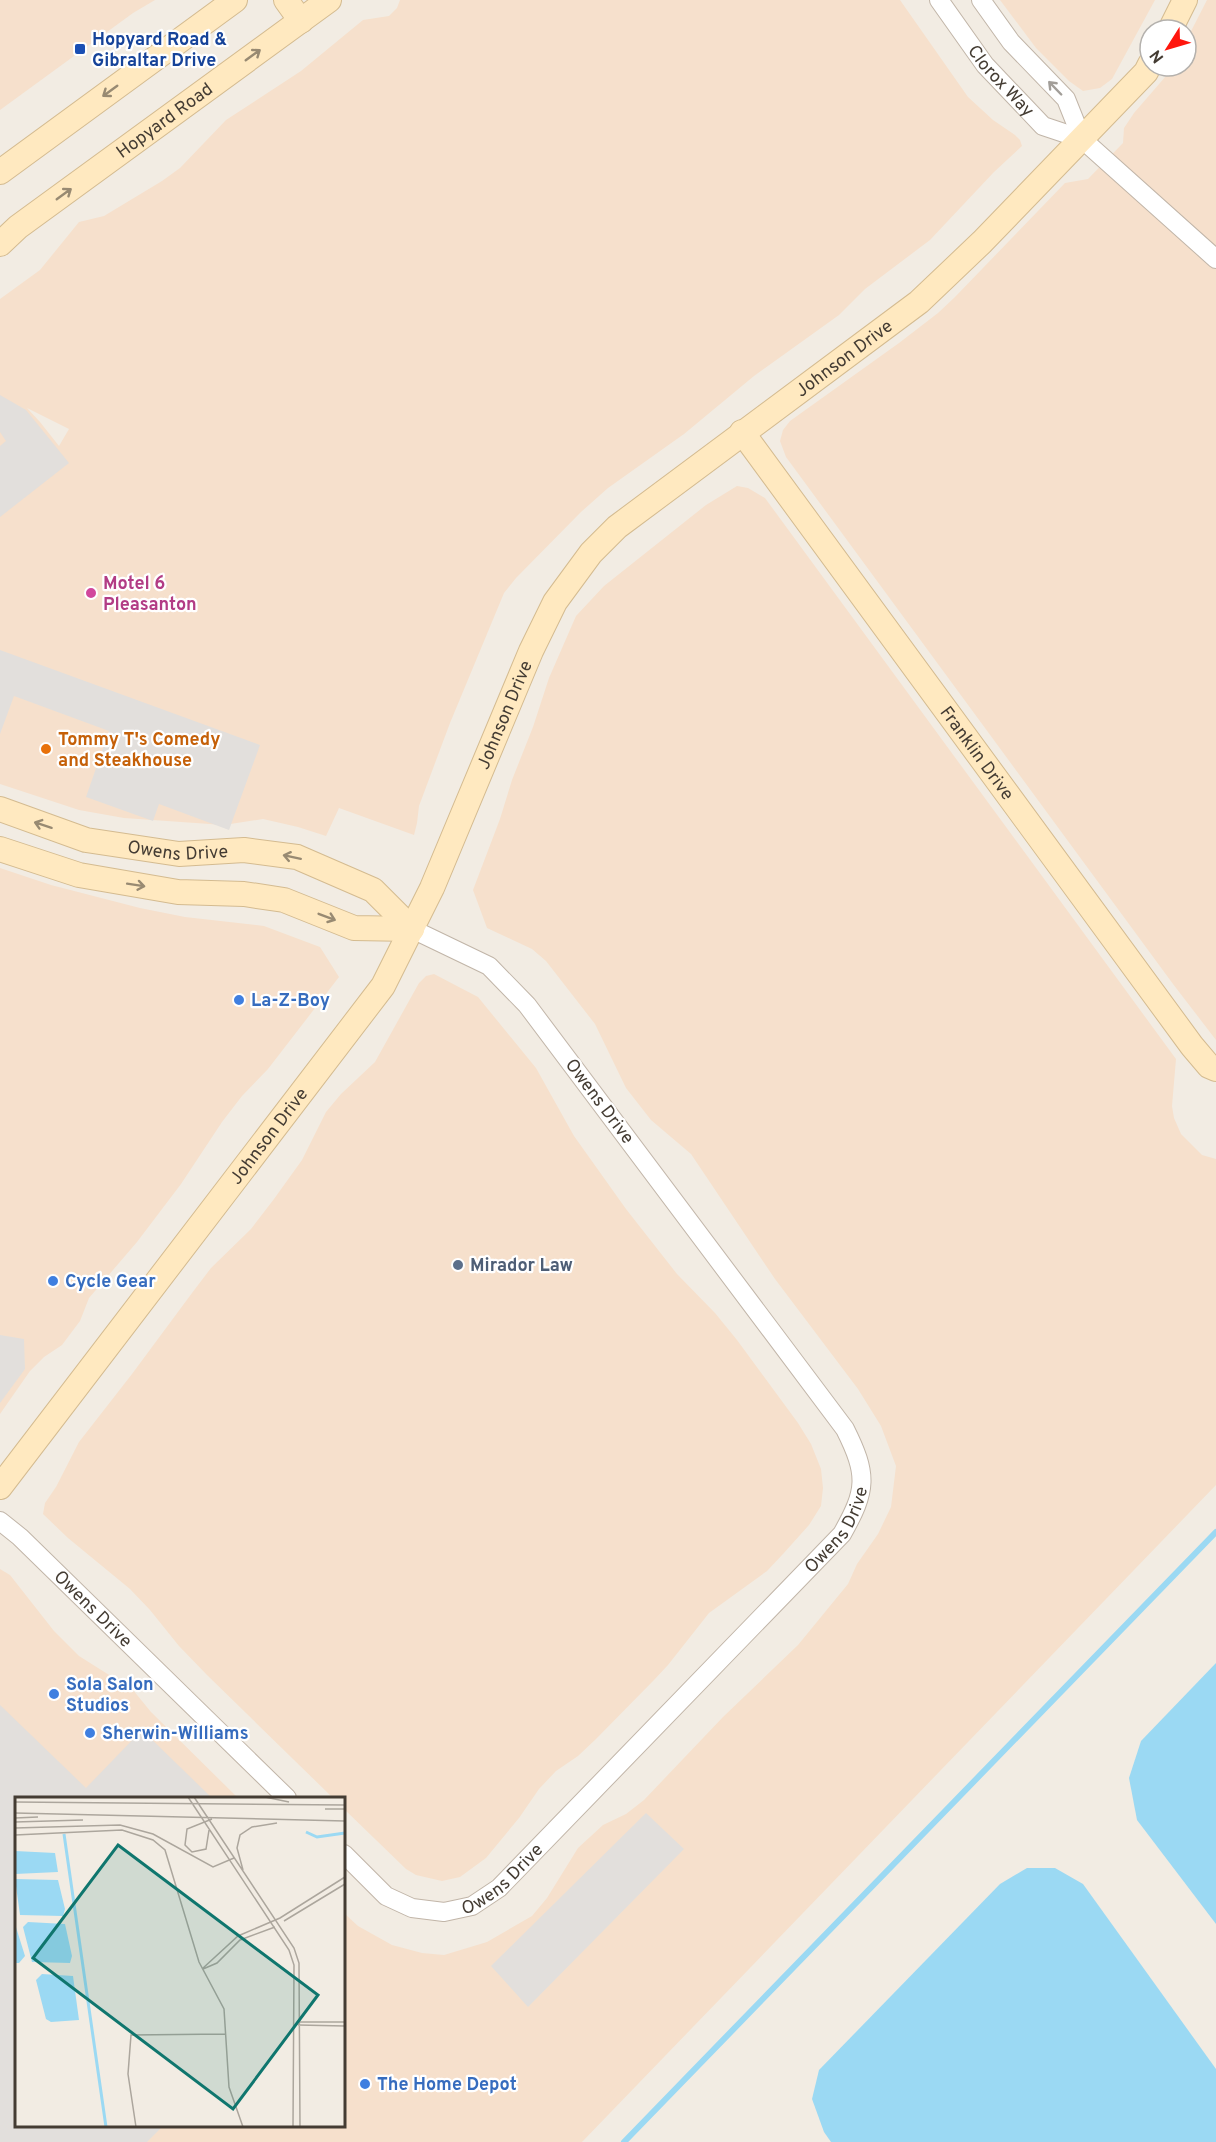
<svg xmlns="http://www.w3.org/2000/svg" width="1216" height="2142" viewBox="0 0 1216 2142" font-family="Overpass,sans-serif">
	<rect width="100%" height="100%" fill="#f2ece3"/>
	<!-- commercial -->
	<g fill="#f6e0cc" fill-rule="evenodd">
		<path d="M0,0H155L133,13L0,110Z"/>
		<path d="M400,0H900L968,97L993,120L1015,135L1020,140L1022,146L994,172L930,240L865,289L839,315L754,376L684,434L608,488L581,512L516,578L504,593L450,723L419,806L417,823L414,835L339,808L326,836L298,827L263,819L224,825L124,818L79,810L0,784V299L40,270L79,222L104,216L162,181L180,168L226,120L301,71L363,20L389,16L397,8ZM27,408L69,429L59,446L40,422Z"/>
		<path d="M1000,0H1155L1112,79L1100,88L1083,91L1069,81L1036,48Z"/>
		<path d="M1207,0H1216V1040L1173,984L786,457L780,441L783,430L790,421L899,343L938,313L955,297L1065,183L1088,179L1123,143L1124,128L1134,113L1166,76L1172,66H1186V41Z"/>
		<path d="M737,486L748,488L765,498L1176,1059L1172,1106L1174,1118L1181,1134L1202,1155L1216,1159V1485L582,2142H0V1569L10,1575L54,1631L79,1656L133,1690L151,1712L238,1798H16V2126H344V1913L358,1926L392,1945L422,1953L444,1955L487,1942L532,1916L547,1898L578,1848L603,1825L626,1814L644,1800L723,1717L798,1645L848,1584L857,1564L878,1534L891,1507L896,1466L881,1426L858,1389L775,1279L691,1154L651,1120L626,1088L595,1024L546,961L532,949L487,928L473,890L500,819L512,780L533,727L549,678L576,616L604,586L706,505Z"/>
		<path d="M0,868L51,885L140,908L185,917L264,926L320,947L339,977L268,1069L242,1096L222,1122L181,1184L137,1242L89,1298L80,1321L62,1345L44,1357L30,1371L0,1414Z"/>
		<path d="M434,974L478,997L536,1068L574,1136L626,1209L677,1274L715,1313L737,1340L798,1423L811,1444L821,1469L823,1488L821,1506L809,1525L783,1554L767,1571L709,1613L668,1665L654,1680L596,1739L578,1756L556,1771L539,1789L519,1818L486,1858L460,1877L442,1881L416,1875L406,1869L344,1809V1798H333L207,1675L179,1646L150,1610L130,1589L68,1538L43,1514L45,1503L56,1487L79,1442L132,1374L192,1293L211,1268L251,1229L274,1199L302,1160L326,1112L341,1094L375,1062L419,983L426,976Z"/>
	</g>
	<!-- parking -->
	<g fill="#e2dfdc">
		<path d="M0,395L26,410L69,463L0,517V446L6,441L0,432Z"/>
		<path d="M0,650L260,745L229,830L159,804L153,821L86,797L109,731L14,696L0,734Z"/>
		<path d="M0,1335L24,1339L25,1369L0,1403Z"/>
		<path d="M0,1705L86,1788L142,1730L212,1798H16V2126H163L147,2142H0Z"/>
		<path d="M646,1813L684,1849L528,2007L491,1966Z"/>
	</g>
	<!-- water -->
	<g fill="#9bd9f3">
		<path d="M1216,1663V1924L1137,1820L1129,1778L1141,1741Z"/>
		<path d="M1027,1868H1055L1083,1884L1216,2069V2142H831L824,2132L812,2099L819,2070L1000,1884Z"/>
	</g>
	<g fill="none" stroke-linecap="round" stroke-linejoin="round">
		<!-- stream -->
		<path stroke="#9bd9f3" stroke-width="6" d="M624,2142L1216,1532"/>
		<!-- street casing -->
		<g stroke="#c1b5a8" stroke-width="20">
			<g id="street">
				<path id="s1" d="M939,0L985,65L1043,126L1082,139L1216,259"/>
				<path d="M981,0L1011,42L1066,99L1082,139"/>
				<path id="s2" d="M0,1521L20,1537L287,1798"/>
				<path id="s3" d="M344,1854L386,1896L412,1908L444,1912L472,1906L499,1888L842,1534C867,1490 868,1475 845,1429L527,1005L489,966L412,929"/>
			</g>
		</g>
		<!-- secondary casing -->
		<g stroke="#d4bb90" stroke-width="26">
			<g id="secondary">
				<path d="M286,0L301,21"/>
				<path d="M1170,30L1185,0"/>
				<path d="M0,172L235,0"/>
				<path id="s4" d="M0,244L18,227L329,0"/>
				<path id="s5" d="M742,432L1192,1046L1209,1066L1216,1069"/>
				<path id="s6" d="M0,809L86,840L179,854L244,850L297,857L373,890L412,929"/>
				<path d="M0,849L79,875L178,892L244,894L284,900L354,928L412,929"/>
				<path id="s7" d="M0,1487L383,986L432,888L531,651L555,602L591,553L617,527L919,302L982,242L1146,72L1150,64"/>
			</g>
		</g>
		<!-- street -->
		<use href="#street" stroke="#fff" stroke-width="18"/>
		<!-- secondary -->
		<use href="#secondary" stroke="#ffe9c0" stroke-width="24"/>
	</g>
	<!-- one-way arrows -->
	<defs><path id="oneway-shaft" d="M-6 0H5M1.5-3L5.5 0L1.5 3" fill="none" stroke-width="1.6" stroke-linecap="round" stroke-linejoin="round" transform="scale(1.5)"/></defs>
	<g stroke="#988a72">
		<use href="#oneway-shaft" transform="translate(253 55) rotate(-36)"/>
		<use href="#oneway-shaft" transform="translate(110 91) rotate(144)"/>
		<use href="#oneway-shaft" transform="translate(64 194) rotate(-36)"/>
		<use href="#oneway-shaft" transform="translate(43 825) rotate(-162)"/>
		<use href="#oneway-shaft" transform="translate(292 857) rotate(-168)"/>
		<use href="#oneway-shaft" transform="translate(136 885) rotate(9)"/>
		<use href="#oneway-shaft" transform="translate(327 917) rotate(21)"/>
	</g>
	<use stroke="#a29e99" href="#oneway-shaft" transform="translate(1055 88) rotate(-134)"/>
	<!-- markers -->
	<rect fill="#1a4fb4" stroke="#fff" stroke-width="2" x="74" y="43" width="12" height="12" rx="3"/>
	<circle fill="#d1479c" stroke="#fff" stroke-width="2" cx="91" cy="593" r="6"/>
	<circle fill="#e8710a" stroke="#fff" stroke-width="2" cx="46" cy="749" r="6"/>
	<g fill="#3f7fe0" stroke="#fff" stroke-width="2">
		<circle cx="239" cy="1000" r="6"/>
		<circle cx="53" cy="1281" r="6"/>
		<circle cx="54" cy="1694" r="6"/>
		<circle cx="90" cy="1733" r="6"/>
		<circle cx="365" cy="2084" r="6"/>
	</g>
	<circle fill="#5c6f8a" stroke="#fff" stroke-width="2" cx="458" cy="1265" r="6"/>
	<g text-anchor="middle" stroke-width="4.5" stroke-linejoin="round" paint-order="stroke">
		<!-- transit labels -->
		<g font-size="18" font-weight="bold" fill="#164399" stroke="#fff" text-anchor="start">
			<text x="92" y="45">Hopyard Road &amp;<tspan x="92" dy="21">Gibraltar Drive</tspan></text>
		</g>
		<!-- street labels -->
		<g font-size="18" fill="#443c33" stroke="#fff">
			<text dy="6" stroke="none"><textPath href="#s1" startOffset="102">Clorox Way</textPath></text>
			<text dy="6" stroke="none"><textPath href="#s4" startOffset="206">Hopyard Road</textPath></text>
			<text dy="6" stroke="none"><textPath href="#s7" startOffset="1432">Johnson Drive</textPath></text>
			<text dy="6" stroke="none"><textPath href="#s7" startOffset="928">Johnson Drive</textPath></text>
			<text dy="6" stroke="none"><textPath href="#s5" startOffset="398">Franklin Drive</textPath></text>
			<text dy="6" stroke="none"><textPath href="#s6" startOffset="184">Owens Drive</textPath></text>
			<text transform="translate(600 1101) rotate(53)" y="6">Owens Drive</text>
			<text dy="6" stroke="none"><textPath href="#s7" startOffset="442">Johnson Drive</textPath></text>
			<text dy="6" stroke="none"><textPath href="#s3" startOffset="675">Owens Drive</textPath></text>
			<text dy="6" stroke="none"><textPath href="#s2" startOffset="128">Owens Drive</textPath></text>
			<text dy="6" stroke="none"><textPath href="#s3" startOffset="189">Owens Drive</textPath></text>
		</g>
		<!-- hotel labels -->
		<g font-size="18" font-weight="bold" fill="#b23c85" stroke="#fff" text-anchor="start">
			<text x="103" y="589">Motel 6<tspan x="103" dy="21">Pleasanton</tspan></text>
		</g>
		<!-- food labels -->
		<g font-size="18" font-weight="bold" fill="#c56008" stroke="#fff" text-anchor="start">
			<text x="58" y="745">Tommy T's Comedy<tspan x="58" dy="21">and Steakhouse</tspan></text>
		</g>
		<!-- shop labels -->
		<g font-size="18" font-weight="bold" fill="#366cbe" stroke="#fff" text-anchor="start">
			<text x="251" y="1006">La-Z-Boy</text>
			<text x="65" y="1287">Cycle Gear</text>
			<text x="66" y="1690">Sola Salon<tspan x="66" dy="21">Studios</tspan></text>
			<text x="102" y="1739">Sherwin-Williams</text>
			<text x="377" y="2090">The Home Depot</text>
		</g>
		<!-- service labels -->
		<g font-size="18" font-weight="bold" fill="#4e5e75" stroke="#fff" text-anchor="start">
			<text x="470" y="1271">Mirador Law</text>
		</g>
	</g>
	<!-- overview -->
	<g transform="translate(15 1797)">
		<rect width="330" height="330" fill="#f2ece3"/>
		<path d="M0,54L40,56L43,75L0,77ZM0,82L43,83L50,112L48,119L5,118ZM13,125L50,127L57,159L55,166L17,165L8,130ZM0,127L10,159L4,166H0ZM27,177L58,179L64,223L36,225L31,222L21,183Z" fill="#9bd9f3"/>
		<path fill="none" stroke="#9bd9f3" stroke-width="3" d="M291,35L302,40L330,36M49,37L91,330"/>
		<path fill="none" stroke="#aca69d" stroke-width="1.5" d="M173,0L274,153L279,168L278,330M179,0L279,151L284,166L285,330M250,0L274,5M0,5L330,8M310,12H330M0,16L330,24M0,21L23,20M0,25L68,23M0,31L105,28L138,37L198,70L219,61M194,33L191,52L177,55L170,48L172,32L197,22M0,38L107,33L138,43L150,53L184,165L209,212L214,290L228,330M228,73L222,51L225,38L237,30L262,26M269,124L330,87M187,172L223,139L265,121L330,80M188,172L202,166L225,143L260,130M284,225H330M283,228L330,229M121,330L113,277L116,238L211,237"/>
		<path fill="#0f766e" fill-opacity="0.15" stroke="#0f766e" stroke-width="3" d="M103,48L303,198L218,312L18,161Z"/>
		<rect width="330" height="330" fill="none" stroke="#443c33" stroke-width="3"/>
	</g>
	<!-- north arrow -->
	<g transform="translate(1168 48) rotate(233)"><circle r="28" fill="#ffffff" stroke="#b4b1ad" stroke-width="1.5"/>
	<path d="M0-4.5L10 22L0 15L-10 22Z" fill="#ff160d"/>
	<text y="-9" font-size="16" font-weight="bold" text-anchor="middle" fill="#443c33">N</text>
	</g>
</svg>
